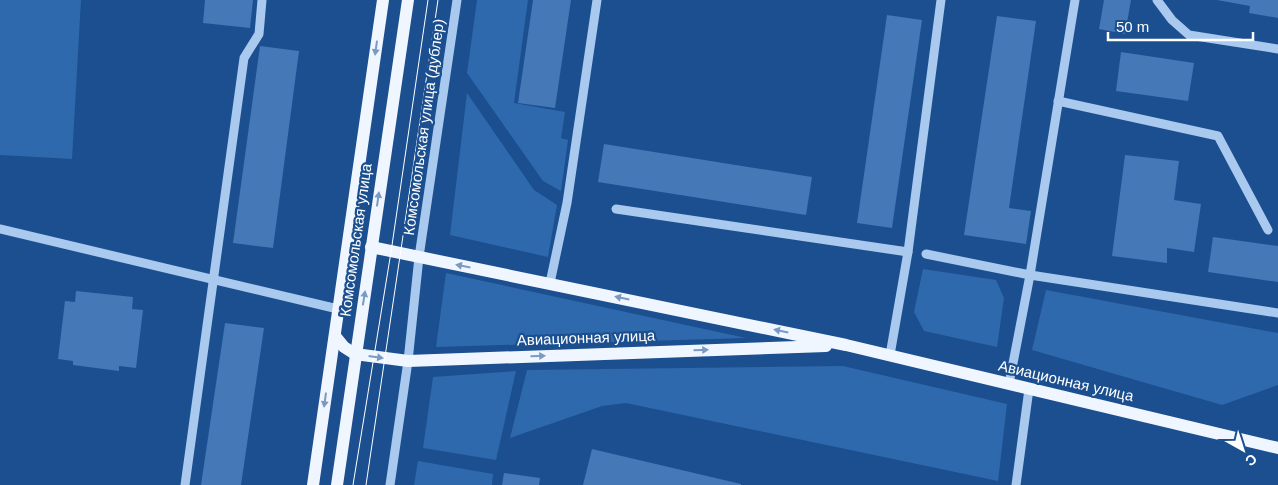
<svg xmlns="http://www.w3.org/2000/svg" width="1278" height="485" viewBox="0 0 1278 485" font-family="Helvetica,sans-serif">
	<rect width="100%" height="100%" fill="#1b4f8f"/>
	<!-- green -->
	<g fill="#2e69ad">
		<path d="M0,0H81L72,159L0,155Z"/>
		<path d="M477,0H528L514,103L565,112L561,138L568,140L561,191L543,181L467,73Z"/>
		<path d="M467,93L534,190L557,205L548,257L450,235Z"/>
		<path d="M923,269L996,280L1004,298L997,347L924,331L914,312Z"/>
		<path d="M446,273L746,338L436,347Z"/>
		<path d="M1046,290L1278,333V385L1222,405L1032,350Z"/>
		<path d="M843,366L1007,404L998,481L626,403L602,406L510,438L527,370Z"/>
		<path d="M516,371L496,460L423,448L433,377Z"/>
		<path d="M418,461L493,474L492,485H414Z"/>
	</g>
	<!-- building -->
	<g fill="#4478b7">
		<path d="M205,0H253L250,28L203,23Z"/>
		<path d="M533,0H571L555,108L518,103Z"/>
		<path d="M1104,0H1131L1125,34L1099,29Z"/>
		<path d="M1217,0H1278V18L1249,13L1250,6Z"/>
		<path d="M887,15L922,20L892,228L857,223Z"/>
		<path d="M997,16L1036,21L1009,208L1031,211L1026,244L964,235Z"/>
		<path d="M260,46L299,51L273,248L233,243Z"/>
		<path d="M1121,52L1194,63L1188,101L1116,91Z"/>
		<path d="M604,144L812,177L806,215L598,182Z"/>
		<path d="M1125,155L1179,161L1174,200L1201,204L1194,252L1167,248V263L1112,256Z"/>
		<path d="M1213,237L1278,246V282L1208,272Z"/>
		<path d="M76,291L133,297L132,309L143,310L136,368L119,366V371L73,365V361L58,359L65,301L75,302Z"/>
		<path d="M225,323L264,328L241,485H201Z"/>
		<path d="M592,449L741,484V485H583Z"/>
		<path d="M504,473L540,478L539,485H502Z"/>
	</g>
	<g fill="none" stroke-linecap="round" stroke-linejoin="round">
		<!-- minor -->
		<g stroke="#a9c9ee" stroke-width="9">
			<path d="M1157,0L1172,20L1189,35L1278,49"/>
			<path d="M1058,101L1218,136L1268,230"/>
			<path d="M616,209L908,252"/>
			<path d="M0,229L338,309"/>
			<path d="M926,254L1030,275L1278,313"/>
			<path d="M550,283L567,203L597,0"/>
			<path d="M890,355L908,252L941,0"/>
			<path d="M1009,384L1030,275L1075,0"/>
			<path d="M185,485L244,58L259,34L262,0"/>
			<path d="M390,485L408,361L419,257L457,0"/>
			<path d="M1016,485L1029,389"/>
		</g>
		<!-- major -->
		<g stroke="#f0f6ff" stroke-width="12">
			<path d="M371,247L846,345L1278,448"/>
			<path d="M335,336L344,347L355,354L408,361L826,346"/>
			<path d="M313,485L383,0"/>
			<path d="M337,485L408,0"/>
		</g>
		<!-- tram -->
		<g stroke="#fff" stroke-width="1">
			<path d="M353,485L391,252L428,0"/>
			<path d="M366,485L438,0"/>
		</g>
	</g>
	<!-- one-way arrows -->
	<defs><path id="oneway-solid" d="M-6-.8H1V-3.2L6.5 0L1 3.2V.8H-6Z" transform="scale(1.25)"/></defs>
	<g fill="#7b9ac1">
		<use href="#oneway-solid" transform="translate(376 48) rotate(98)"/>
		<use href="#oneway-solid" transform="translate(378 199) rotate(-82)"/>
		<use href="#oneway-solid" transform="translate(463 266) rotate(-169)"/>
		<use href="#oneway-solid" transform="translate(364 298) rotate(-81)"/>
		<use href="#oneway-solid" transform="translate(622 298) rotate(-168)"/>
		<use href="#oneway-solid" transform="translate(781 331) rotate(-168)"/>
		<use href="#oneway-solid" transform="translate(701 350) rotate(-2)"/>
		<use href="#oneway-solid" transform="translate(538 356) rotate(-2)"/>
		<use href="#oneway-solid" transform="translate(376 357) rotate(8)"/>
		<use href="#oneway-solid" transform="translate(325 400) rotate(98)"/>
	</g>
	<g text-anchor="middle" stroke-width="4.5" stroke-linejoin="round" paint-order="stroke">
		<!-- street labels -->
		<g font-size="15" fill="#fff" stroke="#1b4f8f">
			<text transform="translate(424 127) rotate(-82)" y="5">Комсомольская улица (дублер)</text>
			<text transform="translate(356 240) rotate(-82)" y="5">Комсомольская улица</text>
			<text transform="translate(586 338) rotate(-2)" y="5">Авиационная улица</text>
			<text transform="translate(1066 381) rotate(13)" y="5">Авиационная улица</text>
		</g>
	</g>
	<!-- north arrow -->
	<g transform="translate(1243 450) rotate(141)" stroke="#1b4f8f" stroke-width="4" paint-order="stroke">
	<path d="M0-4L9 19L0 12L-9 19Z" fill="#ffffff"/>
	<text y="-8" font-size="14" font-weight="bold" text-anchor="middle" fill="#ffffff">С</text>
	</g>
	<!-- scale -->
	<path d="M1108 32v8h145v-8" fill="none" stroke="#ffffff" stroke-width="2.5"/>
	<text x="1116" y="32" font-size="15" fill="#ffffff" stroke="#1b4f8f" stroke-width="4" paint-order="stroke">50 m</text>
</svg>
